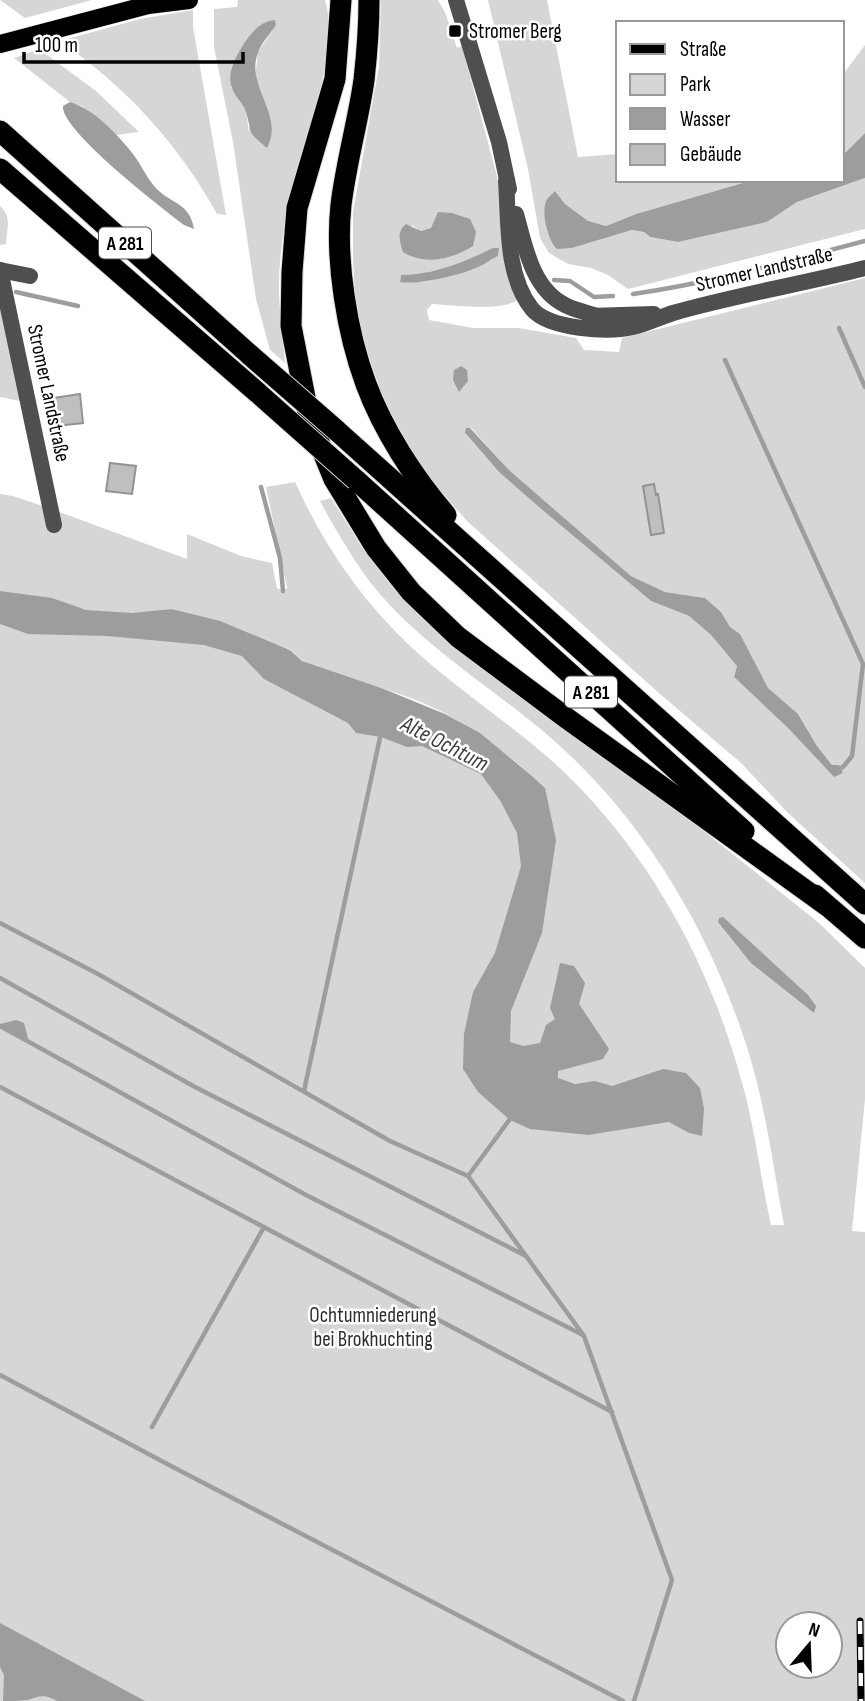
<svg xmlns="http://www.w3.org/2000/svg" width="865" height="1701" viewBox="0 0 865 1701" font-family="'Sofia Sans Condensed',sans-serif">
	<rect width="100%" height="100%" fill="#fff"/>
	<!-- green -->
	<g fill="#d6d6d6" fill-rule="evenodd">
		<path d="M0,0H92L25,18Z"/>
		<path d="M238,0H325C342,55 302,137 291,193C284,225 278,261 279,294C280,317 283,340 285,363L270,350L256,299L233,142L214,47V9L237,7ZM276,25L258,52L249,132L246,111L231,87Z"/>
		<path d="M381,0H438L445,12L457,48L462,46L497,176L517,300C501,312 453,305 432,304L427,310L429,320L473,328H519L576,338L584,350L619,352L622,338L865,278V883L789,814L741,763L660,694L467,521L426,474L402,437L382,394L367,352L355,304L353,257V212L379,66ZM412,225L420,231L431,228L403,252ZM499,248L498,256L400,282L401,275C435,275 468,260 499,248ZM471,428L509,470L631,576L665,592L705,598L721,612L730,627L740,634L768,689L798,714L817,746L832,765L834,777L788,728L734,677L737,666L711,635L689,616L651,601L540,508L499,472L465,434Z"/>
		<path d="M488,0H547L578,157L618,154V180H753L636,214L606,226L588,222L565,204L555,191L546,223L547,232L572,248L632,230L644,232L650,237L678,242L767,222L797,202L865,178V229L628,289L608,275L591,268L568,264L549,253L540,238L528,169Z"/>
		<path d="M193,10V27L226,215L217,214C178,143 126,87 60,41L140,19Z"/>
		<path d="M865,45V133L842,156V76Z"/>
		<path d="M39,49L96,91L139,132L116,135L82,106L70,102L14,58Z"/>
		<path d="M0,206C12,216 7,229 6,244L0,245Z"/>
		<path d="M0,297L20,401L0,397Z"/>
		<path d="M295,482C323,544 361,600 410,646C465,697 530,735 581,789C659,871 711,971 741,1079C755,1127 760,1176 771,1225H784C774,1172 767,1116 752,1064C717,943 647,821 551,738C491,686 415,642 367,578C350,554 334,527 320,501L331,498L365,552L393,588L430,624L705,832L819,923L865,968V1099L852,1231L865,1232V1701H0V494L13,496L54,510L187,559V534L241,556L272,563L277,588L283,591L287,588L266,487ZM172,609C213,619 250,634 289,649C295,652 299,660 305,662C351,682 402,690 446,714C482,734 515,760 545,788L161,611ZM788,1624H830V1666H788Z"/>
	</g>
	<!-- water -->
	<g fill="#9d9d9d">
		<path d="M275,20L276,25C270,34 261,43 258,53C245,86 285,115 267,148C246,130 253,136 246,112C243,103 235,97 232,88C226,72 237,55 245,42C253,31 261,21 275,20Z"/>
		<path d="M70,102C94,109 118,135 133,154C141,164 146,177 155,187C170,204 190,202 194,229L184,225C162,208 60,130 63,106Z"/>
		<path d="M865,133V178L797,202L767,222L678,242L650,237L644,232L632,230L572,248L557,249C548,241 540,211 547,199C548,198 554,192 555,191L565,204L588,221L606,226L636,214L753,180H842V156Z"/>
		<path d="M438,212L452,213L470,219L476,232L473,246C453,259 424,266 403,252C400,242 396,232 406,224L421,231L431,228Z"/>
		<path d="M493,248H499L498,256C490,259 486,264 478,267C461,275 418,285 400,282L401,275C432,275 465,262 493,248Z"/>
		<path d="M461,366L467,370L468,381L459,392L453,380L454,370Z"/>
		<path d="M466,428H470L509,470L631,576L665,592L705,598L721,612L730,627L740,634L768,688L798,714L817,746L832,765H839L843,773L834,777L788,728L734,677L737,666L711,635L689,616L651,601L540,508L499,472L465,433Z"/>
		<path d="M0,591L52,598L86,610L132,613L172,609L220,621L290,650L302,661L384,689L445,714L480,733L532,776L545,788L556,840L542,933L511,1011L510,1042L523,1046L540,1043L546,1025L555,1019L550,1008L560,963L574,966L585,983L579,1004L609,1049L603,1059L558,1071V1078L575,1084L595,1081L612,1086L663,1069L686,1073L700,1088L704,1109L702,1136L689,1133L669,1122L588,1135L530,1129L510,1120L478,1092L463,1069L464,1034L473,992L495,953L521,866L517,833L501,802L481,774L422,746L407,747L381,737L356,733L348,723L264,679L242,656L204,645L107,636L28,634L0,624Z"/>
		<path d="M723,917L808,995L816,1006L814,1013L751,963L718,922L719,918Z"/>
		<path d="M16,1020L24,1023L29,1042L0,1026V1024Z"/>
		<path d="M0,1623L145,1701H57C44,1694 40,1696 28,1700C20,1701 10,1701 3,1701L4,1675L0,1667Z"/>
	</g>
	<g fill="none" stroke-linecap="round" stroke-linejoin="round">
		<!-- stream -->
		<g stroke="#9d9d9d" stroke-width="4.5">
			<path d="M554,280L570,281L594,297L613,296"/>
			<path d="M16,292L78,306"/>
			<path d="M633,294C712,283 788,261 865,241"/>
			<path d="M839,328L865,387"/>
			<path d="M725,360L863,664L852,756L843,767L837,770"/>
			<path d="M261,487L280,558L283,591"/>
			<path d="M0,923L98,974L390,1141L468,1176L584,1336L672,1580L634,1701"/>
			<path d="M0,978L195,1087L526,1256"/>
			<path d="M0,1026L306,1195L583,1335"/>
			<path d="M0,1087L612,1412"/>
			<path d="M304,1091L381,733"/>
			<path d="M468,1176L513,1115"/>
			<path d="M0,1375L171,1466L623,1701"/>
			<path d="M152,1427L264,1227"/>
		</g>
	</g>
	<!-- building -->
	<g fill="#bfbfbf" stroke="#939393" stroke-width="2">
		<path d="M80,394L83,423L57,426L53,398Z"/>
		<path d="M110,463L136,466L132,494L106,491Z"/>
		<path d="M654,484L656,495L658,494L664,533L651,535L643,486Z"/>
	</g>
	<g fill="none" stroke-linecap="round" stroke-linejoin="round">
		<!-- major casing -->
		<g stroke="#dbdbdb" stroke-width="19">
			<path id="major" d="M0,44L148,5L189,0"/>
		</g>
		<!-- highway casing -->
		<g stroke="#dbdbdb" stroke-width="23">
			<g id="highway">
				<path d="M341,0L335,79L297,208L292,272L291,326L309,418L334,479L376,548L411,592L458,637L565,717L826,905"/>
				<path d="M369,0C369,27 367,53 364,80C358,122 346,163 341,205C335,260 347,333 366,384C383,430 414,478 446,515"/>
				<path d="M0,131L250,355"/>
				<path d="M0,169L258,393"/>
				<path d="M336,430L865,904"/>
				<path d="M356,480L744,831"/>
				<path d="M815,895L865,938"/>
			</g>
		</g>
		<!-- minor -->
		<g stroke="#4f4f4f" stroke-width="16">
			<path d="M456,0L499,142L509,189"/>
			<path d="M506,181C509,222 505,275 532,309C549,329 608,333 633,327C647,324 660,317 673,313C736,295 802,284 865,268"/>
			<path d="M516,214C525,246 532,289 565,305C574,310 586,312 597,316"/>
			<path d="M0,270L54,525"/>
			<path d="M0,270L30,276"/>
			<path d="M589,316L654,314"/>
		</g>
		<!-- major -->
		<use href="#major" stroke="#000" stroke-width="18"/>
		<!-- highway -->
		<use href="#highway" stroke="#000" stroke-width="21"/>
		<!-- rail casing -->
		<g stroke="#000" stroke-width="7">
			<path id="rail" d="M860,1621L861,1701"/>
		</g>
		<!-- rail -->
		<use href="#rail" stroke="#fff" stroke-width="4.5" stroke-dasharray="13" stroke-linecap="butt"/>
		<!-- highway-bridge casing -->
		<g stroke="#dbdbdb" stroke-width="23" stroke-linecap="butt">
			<g id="highway-bridge">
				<path d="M250,355L336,430"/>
				<path d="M258,393L356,480"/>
			</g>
		</g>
		<!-- highway-bridge -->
		<use href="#highway-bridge" stroke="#000" stroke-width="21"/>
	</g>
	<!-- markers -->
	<rect fill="#000" stroke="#fff" stroke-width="2.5" x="448" y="24" width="14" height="14" rx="3.5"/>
	<g text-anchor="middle" stroke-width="5" stroke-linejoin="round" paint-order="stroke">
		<!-- shield labels -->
		<g fill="#fff" stroke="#4c4c4c" stroke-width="2">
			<rect x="99" y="227.5" width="52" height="31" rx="5"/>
			<rect x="565" y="676.5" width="52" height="31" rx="5"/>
		</g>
		<g font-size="19" font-weight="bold" fill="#000">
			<text x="125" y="250">A 281</text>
			<text x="591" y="699">A 281</text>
		</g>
		<!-- poi labels -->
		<g font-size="21" fill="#000" stroke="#fff" text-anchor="start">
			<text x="469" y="38">Stromer Berg</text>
		</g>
		<!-- street labels -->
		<g font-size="21" fill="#000" stroke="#fff">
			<text transform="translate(764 269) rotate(-13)" y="7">Stromer Landstraße</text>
			<text transform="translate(49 393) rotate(78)" y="7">Stromer Landstraße</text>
		</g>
		<!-- park labels -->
		<g font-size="21" fill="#2d2d2d" stroke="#fff">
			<text x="373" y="1322">Ochtumniederung<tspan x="373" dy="24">bei Brokhuchting</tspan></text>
		</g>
		<!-- water labels -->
		<g font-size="23" font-style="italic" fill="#3e3e3e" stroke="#fff">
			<text transform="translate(445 743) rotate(27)" y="8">Alte Ochtum</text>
		</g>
	</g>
	<!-- legend -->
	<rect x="616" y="21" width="228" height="161" fill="#ffffff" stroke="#999999" stroke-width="2"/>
	<rect x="630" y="44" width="35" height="10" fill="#000000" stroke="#999999" stroke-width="2"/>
	<text x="680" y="56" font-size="21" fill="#000000">Straße</text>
	<rect x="630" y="74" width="35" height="21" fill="#d6d6d6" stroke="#999999" stroke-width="2"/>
	<text x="680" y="91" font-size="21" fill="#000000">Park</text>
	<rect x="630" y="108" width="35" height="21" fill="#9d9d9d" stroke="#999999" stroke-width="2"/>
	<text x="680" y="126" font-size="21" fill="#000000">Wasser</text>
	<rect x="630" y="144" width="35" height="21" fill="#bfbfbf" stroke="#999999" stroke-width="2"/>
	<text x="680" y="161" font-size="21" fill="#000000">Gebäude</text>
	<!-- north arrow -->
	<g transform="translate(809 1645) rotate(19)"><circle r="33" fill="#ffffff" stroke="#999999" stroke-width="2"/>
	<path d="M0-5L12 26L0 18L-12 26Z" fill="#000000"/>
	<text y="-10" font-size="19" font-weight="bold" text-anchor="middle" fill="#000000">N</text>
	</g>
	<!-- scale -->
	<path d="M24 52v10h219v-10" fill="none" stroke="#000000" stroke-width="3.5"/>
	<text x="35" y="52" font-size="21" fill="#000000" stroke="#ffffff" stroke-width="5" paint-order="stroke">100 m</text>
</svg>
